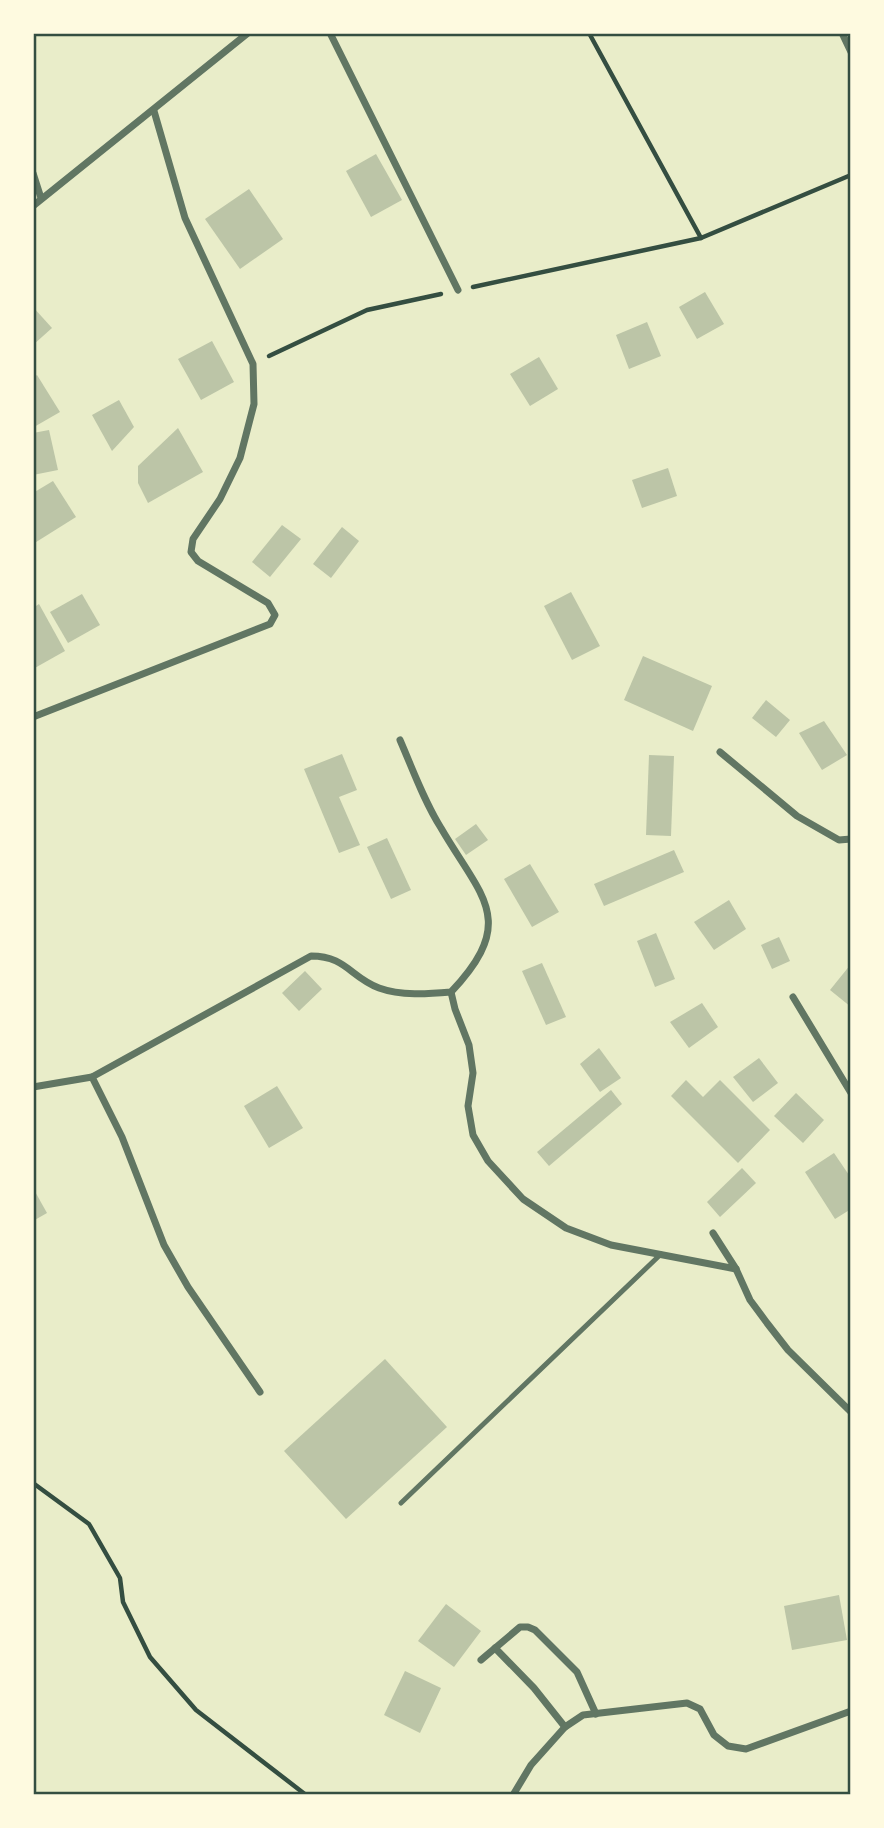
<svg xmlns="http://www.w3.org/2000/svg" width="884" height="1828" viewBox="0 0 884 1828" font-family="'Fira Sans Condensed',sans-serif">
	<rect width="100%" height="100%" fill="#e9edc9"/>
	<!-- building -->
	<g fill="#bcc5a7">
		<path d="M376,154L402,200L371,217L346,171Z"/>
		<path d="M249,189L283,239L240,269L205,219Z"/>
		<path d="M705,292L724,324L697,339L679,307Z"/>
		<path d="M33,307L52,328L33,345Z"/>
		<path d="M647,322L661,356L629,369L616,335Z"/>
		<path d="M212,341L234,382L201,400L178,359Z"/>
		<path d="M539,357L558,389L530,406L510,374Z"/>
		<path d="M37,375L60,412L34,427L33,378Z"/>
		<path d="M119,400L134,427L112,451L92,415Z"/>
		<path d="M178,428L203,472L148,503L138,483V466Z"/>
		<path d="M49,430L58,470L33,475V433Z"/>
		<path d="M668,468L677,496L642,508L632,480Z"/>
		<path d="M53,481L76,517L33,544V493Z"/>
		<path d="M282,525L301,539L270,577L252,562Z"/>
		<path d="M342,527L359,541L331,578L313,564Z"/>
		<path d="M571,592L600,646L572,660L544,606Z"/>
		<path d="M82,594L100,625L68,643L50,612Z"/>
		<path d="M39,604L65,651L33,669V608Z"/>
		<path d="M643,656L712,686L693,731L624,700Z"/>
		<path d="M766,700L790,720L776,737L752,718Z"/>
		<path d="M824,721L847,755L822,770L799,733Z"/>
		<path d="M342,754L357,790L339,797L360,845L339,853L304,769Z"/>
		<path d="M649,755L674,756L671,836L646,835Z"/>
		<path d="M476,824L488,840L466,855L455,839Z"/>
		<path d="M387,838L411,890L391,899L367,847Z"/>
		<path d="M674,850L684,872L604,906L594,884Z"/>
		<path d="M530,864L559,912L532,927L504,879Z"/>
		<path d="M729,900L746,929L714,950L694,922Z"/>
		<path d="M656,933L675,979L655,987L637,941Z"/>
		<path d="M779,937L790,961L772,969L761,945Z"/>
		<path d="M542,963L566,1017L546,1025L522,971Z"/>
		<path d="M851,964V1007L830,990Z"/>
		<path d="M305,971L322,989L299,1011L282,993Z"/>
		<path d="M702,1003L718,1027L689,1048L670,1022Z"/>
		<path d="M599,1048L621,1078L600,1092L580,1064Z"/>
		<path d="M759,1058L778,1083L753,1102L733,1077Z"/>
		<path d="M686,1080L703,1097L720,1080L770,1130L738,1163L671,1096Z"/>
		<path d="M277,1086L303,1128L269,1148L244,1106Z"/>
		<path d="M611,1090L622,1104L549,1166L537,1152Z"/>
		<path d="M796,1093L824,1120L803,1143L774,1116Z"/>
		<path d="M834,1153L851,1178V1209L835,1219L805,1172Z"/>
		<path d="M742,1168L756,1183L720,1217L707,1202Z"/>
		<path d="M33,1188L47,1213L33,1221Z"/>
		<path d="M385,1359L447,1427L346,1519L284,1451Z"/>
		<path d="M839,1595L847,1640L792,1650L784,1606Z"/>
		<path d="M446,1604L481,1631L454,1667L418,1641Z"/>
		<path d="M405,1671L441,1688L420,1733L384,1715Z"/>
	</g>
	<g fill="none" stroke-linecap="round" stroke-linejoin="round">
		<!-- path -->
		<g stroke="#344e41" stroke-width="4.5">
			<path d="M589,33L701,238"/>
			<path d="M473,287L701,238L851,175"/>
			<path d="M269,356L367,310L441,294"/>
			<path d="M33,1483L89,1524L120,1578L123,1602L150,1657L196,1710L306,1795"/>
		</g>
		<!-- service -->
		<path stroke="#617663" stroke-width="5" d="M401,1503L661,1254"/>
		<!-- minor -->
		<g stroke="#617663" stroke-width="7">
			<path d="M330,33L458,290"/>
			<path d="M842,33L851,52"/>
			<path d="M33,173L41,198"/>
			<path d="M33,206L248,33"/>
			<path d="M33,717L270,624L275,615L268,603L198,561L191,552L193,539L220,499L240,458L254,404L253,364L185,218L154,111"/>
			<path d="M720,752L797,816L839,840L851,839"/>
			<path d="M451,992L455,1009L469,1045L473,1073L468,1106L473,1135L488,1161L523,1199L566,1228L611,1245L736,1269"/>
			<path d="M793,997L851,1093"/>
			<path d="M92,1077L122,1137L164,1245L188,1287L260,1392"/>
			<path d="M33,1087L92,1077L311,956C346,956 350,977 379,988C401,996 428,994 451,992C519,920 481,897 441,828C424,801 413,770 400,740"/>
			<path d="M713,1233L736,1269L750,1300L767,1323L788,1350L851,1412"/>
			<path d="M495,1648L534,1688L565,1727"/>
			<path d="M481,1660L520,1627H528L535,1630L577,1672L596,1714"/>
			<path d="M513,1795L531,1765L565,1727L583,1715L687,1703L700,1709L714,1735L728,1746L746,1749L851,1711"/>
		</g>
	</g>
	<!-- border -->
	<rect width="884" height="1828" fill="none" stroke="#fefae0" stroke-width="70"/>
	<rect x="35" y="35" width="814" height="1758" fill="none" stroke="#344e41" stroke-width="2.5"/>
</svg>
